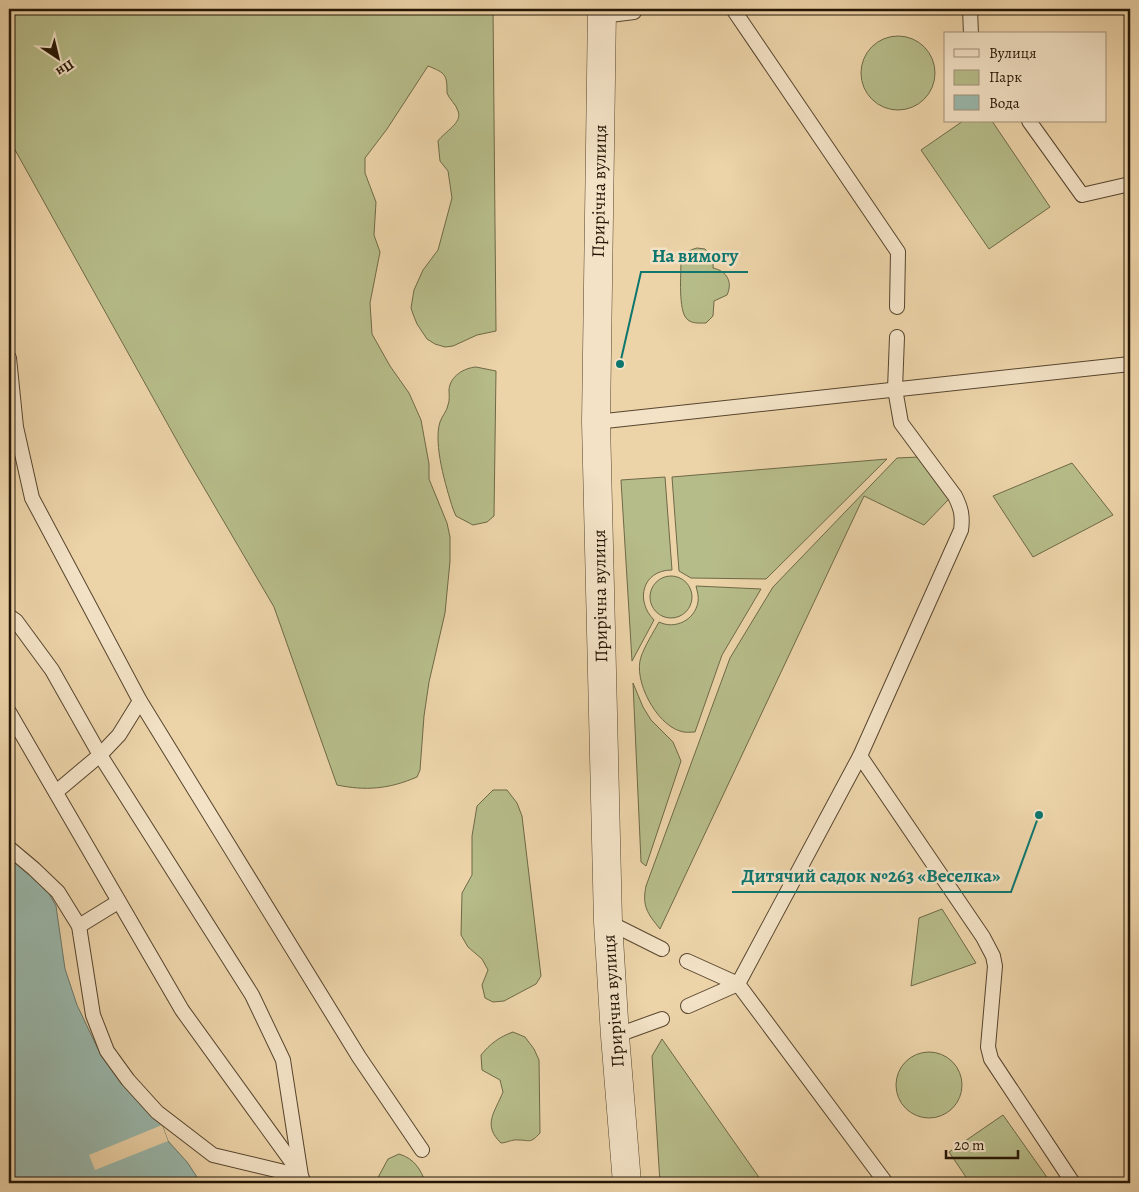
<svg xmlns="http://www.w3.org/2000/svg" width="1139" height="1192" viewBox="0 0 1139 1192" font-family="Alegreya,serif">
	<rect width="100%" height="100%" fill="#ecd3a8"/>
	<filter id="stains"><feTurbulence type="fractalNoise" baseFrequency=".004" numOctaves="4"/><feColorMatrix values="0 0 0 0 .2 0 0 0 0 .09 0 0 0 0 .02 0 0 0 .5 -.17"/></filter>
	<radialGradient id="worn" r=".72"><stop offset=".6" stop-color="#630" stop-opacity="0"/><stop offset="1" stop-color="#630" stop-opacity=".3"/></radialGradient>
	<!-- green -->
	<g fill="#b6bc89" stroke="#6e6947">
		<path d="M9,9H493L496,331L477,335L453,346L445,347L435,344L427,339L417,324L413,314L411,308L414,290L423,270L438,250L452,198L448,171L440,161L438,141C444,132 463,123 458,111C456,104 449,99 447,93C447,75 446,73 428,66L387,129L365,158V173L376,202L374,235L380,252L370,303L372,334L390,366L409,393L421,420L429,464V479L447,523L450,537V561L445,613L429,682L424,716L420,770L417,777C389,789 366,791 337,785L274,607L186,457L9,139Z"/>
		<circle cx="898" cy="73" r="37"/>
		<path d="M963,121H992L1050,207L989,249L921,150Z"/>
		<path d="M697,248L705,249C711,255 714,260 713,268C727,271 733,282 727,295L714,301L713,316L706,323C699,323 692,324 687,319C678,311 681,274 681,261C684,253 689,250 697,248Z"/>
		<path d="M476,367L496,371L494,516L487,522L473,525L456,516L453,509C446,487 433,444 440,422C442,416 447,411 448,405C450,400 449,395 449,390C450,376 464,368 476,367Z"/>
		<path d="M919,457L949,499L924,525L864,496L660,929C647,913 642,906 646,886L730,658L773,587L897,458Z"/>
		<path d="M887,459L766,579L691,578L679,571L672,477Z"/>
		<path d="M1072,463L1113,515L1033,557L993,496Z"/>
		<path d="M665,477L672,570C642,570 635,601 654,620L632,661L621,480Z"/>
		<circle cx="671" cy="597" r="21"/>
		<path d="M696,586L761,589L722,655L695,732C691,732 684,733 680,731C656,724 633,680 641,657C645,645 653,633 659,622C675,630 695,620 698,602C699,596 697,591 696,586Z"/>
		<path d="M633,683L643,707L651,720L673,742L681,761L646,866L641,862Z"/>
		<path d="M493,790H507L517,803L522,816L541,976L536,984L504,1001L493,1002L485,998L482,985L488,970L482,959L468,947L461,935L462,893L472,875V836L477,806Z"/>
		<path d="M942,909L976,963L911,986L919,918Z"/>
		<path d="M513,1032L525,1037L534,1049L539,1060L540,1133C530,1144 530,1140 518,1140C513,1139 506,1143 501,1143C482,1125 495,1112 503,1092L500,1080L482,1070L481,1055C490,1044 499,1037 513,1032Z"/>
		<path d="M662,1039L763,1183H660L652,1056Z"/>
		<circle cx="929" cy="1085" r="33"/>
		<path d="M1003,1115L1051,1183H970L949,1152Z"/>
		<path d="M399,1154C415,1159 420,1169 426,1183H375L388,1159Z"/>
	</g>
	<!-- water -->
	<path fill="#99b7ab" stroke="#6b7769" d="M9,855L47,890L56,906L65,969L77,1005L97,1047L112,1069L143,1106L162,1125L168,1141L187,1162L201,1183H9Z"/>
	<!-- pier -->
	<path fill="#ecd3a8" d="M162,1125L168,1141L95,1170L89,1155Z"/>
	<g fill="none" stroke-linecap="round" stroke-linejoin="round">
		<!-- service casing -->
		<g stroke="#57452e" stroke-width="16">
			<g id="service">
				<path d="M733,9L898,252L897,307"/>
				<path d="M970,9L971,34"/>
				<path d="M602,16L634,12"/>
				<path d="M1029,121L1082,195L1130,184"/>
				<path d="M897,337L895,389L901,423L955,496C961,508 963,516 961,530L860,756L983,937L993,956L995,966L988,1047L991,1059L1073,1183"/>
				<path d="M9,358L16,427L32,498L140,701L359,1057L422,1150"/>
				<path d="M596,422L1130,364"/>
				<path d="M9,616L16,621L52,670L100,755L252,995L283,1060L301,1176L304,1183"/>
				<path d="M9,712L182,1010L299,1172"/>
				<path d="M860,756L738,984L886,1183"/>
				<path d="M56,792L100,755L119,735L140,701"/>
				<path d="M9,848L34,869L58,892L79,926L93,1015L107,1051L128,1080L157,1112L213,1155L301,1176"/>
				<path d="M608,922L662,949"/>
				<path d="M79,926L118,902"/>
				<path d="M687,961L738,984"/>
				<path d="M688,1006L738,984"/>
				<path d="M615,1036L662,1019"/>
			</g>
		</g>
		<!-- minor casing -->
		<g stroke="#57452e" stroke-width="29">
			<path id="minor" d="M602,9L596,422L608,922L615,1036L627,1183"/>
		</g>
		<!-- service -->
		<use href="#service" stroke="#f3e2c6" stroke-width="14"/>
		<!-- minor -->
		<use href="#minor" stroke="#f3e2c6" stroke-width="28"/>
	</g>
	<g text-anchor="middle" stroke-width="5" stroke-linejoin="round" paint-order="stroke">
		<!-- street labels -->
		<g font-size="18" fill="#251605" stroke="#f3e2c6">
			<text transform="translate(599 191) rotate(-89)" y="6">Прирічна вулиця</text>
			<text transform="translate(600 596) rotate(-91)" y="6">Прирічна вулиця</text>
			<text transform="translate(613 1001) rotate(-94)" y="6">Прирічна вулиця</text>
		</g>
	</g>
	<!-- callouts -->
	<path fill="none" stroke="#0f766e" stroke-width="2" d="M620 364L641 272H748M1039 815L1011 892H732"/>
	<g fill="#0f766e" stroke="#f3e2c6" stroke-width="2">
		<circle cx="620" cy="364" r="5"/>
		<circle cx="1039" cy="815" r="5"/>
	</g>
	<g font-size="19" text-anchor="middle" font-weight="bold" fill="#0f766e" stroke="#f3e2c6" stroke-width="5" stroke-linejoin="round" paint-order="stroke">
		<text x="695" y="262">На вимогу</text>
		<text x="871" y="882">Дитячий садок №263 «Веселка»</text>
	</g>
	<!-- margin -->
	<rect width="1139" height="1192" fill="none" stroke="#ecd3a8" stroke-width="30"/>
	<rect x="10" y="10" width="1119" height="1172" fill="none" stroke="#251605" stroke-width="2.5"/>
	<rect x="15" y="15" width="1109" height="1162" fill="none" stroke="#251605"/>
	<!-- legend -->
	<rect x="944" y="32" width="162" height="90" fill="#f3e2c6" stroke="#a19079"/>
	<rect x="954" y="49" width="25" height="8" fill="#f3e2c6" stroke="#a19079"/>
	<text x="989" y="58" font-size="15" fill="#251605">Вулиця</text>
	<rect x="954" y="70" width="25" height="15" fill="#b6bc89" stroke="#a19079"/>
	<text x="989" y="82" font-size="15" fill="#251605">Парк</text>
	<rect x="954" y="95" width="25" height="15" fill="#99b7ab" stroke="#a19079"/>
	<text x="989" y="108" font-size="15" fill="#251605">Вода</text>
	<!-- north arrow -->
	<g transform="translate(58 58) rotate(145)" stroke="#f3e2c6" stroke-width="4" paint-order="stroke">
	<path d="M0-4L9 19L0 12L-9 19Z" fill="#251605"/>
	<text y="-8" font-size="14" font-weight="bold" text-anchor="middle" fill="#251605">Пн</text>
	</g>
	<!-- scale -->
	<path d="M946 1150v8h72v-8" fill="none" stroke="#251605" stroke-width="2.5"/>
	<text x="954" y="1150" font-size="15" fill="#251605" stroke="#f3e2c6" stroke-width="4" paint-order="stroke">20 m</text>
	<rect width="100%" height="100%" filter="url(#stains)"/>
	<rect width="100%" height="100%" fill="url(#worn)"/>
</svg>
